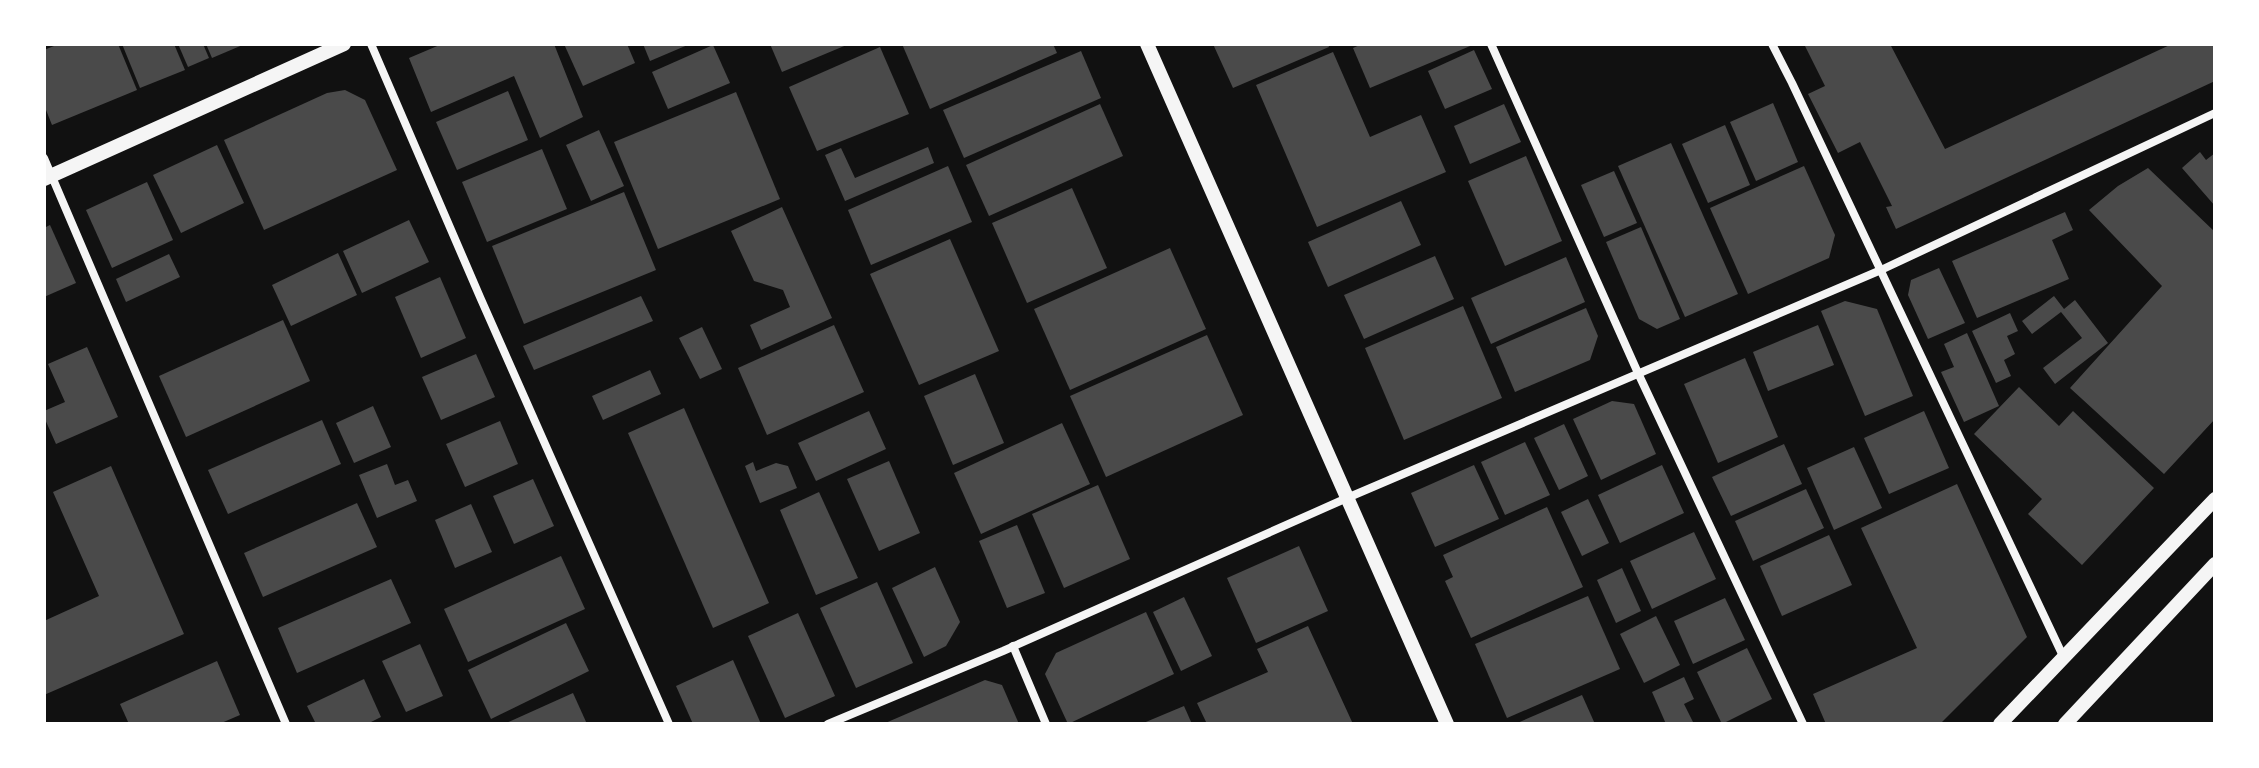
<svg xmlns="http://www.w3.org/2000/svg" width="2259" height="768" viewBox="0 0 2259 768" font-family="'DM Sans',sans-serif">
	<rect width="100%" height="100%" fill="#111"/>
	<!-- building -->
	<g fill="#4a4a4a">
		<path d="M59,44H118L137,90L52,125L44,105V50Z"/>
		<path d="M122,44H174L185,70L140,88Z"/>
		<path d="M178,44H203L209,58L188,67Z"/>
		<path d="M206,44H245L212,58Z"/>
		<path d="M442,44H554L583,117L540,138L514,76L431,112L409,58Z"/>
		<path d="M564,44H627L635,63L583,86Z"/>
		<path d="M643,44H690L650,61Z"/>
		<path d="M770,44H849L782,72Z"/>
		<path d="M902,44H1053L1057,53L930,109Z"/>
		<path d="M1213,44H1328L1329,47L1233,88Z"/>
		<path d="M1362,44H1475L1370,88L1353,48Z"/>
		<path d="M1804,44H1890L1945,149L2172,44H2215V81L1896,229L1886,207L1892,206L1860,142L1838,153L1808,94L1825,86Z"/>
		<path d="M713,45L730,83L668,109L652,72Z"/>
		<path d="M880,47L909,114L817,151L789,87Z"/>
		<path d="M1474,50L1492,89L1445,109L1428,71Z"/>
		<path d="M1081,51L1101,98L964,158L943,110Z"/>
		<path d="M1333,52L1370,137L1421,115L1446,172L1317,227L1256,85Z"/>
		<path d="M345,90L365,100L397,170L264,230L224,140L327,93Z"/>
		<path d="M508,91L528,140L457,170L436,122Z"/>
		<path d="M736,92L780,199L658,249L614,142Z"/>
		<path d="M1773,103L1798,162L1756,181L1730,122Z"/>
		<path d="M1100,104L1123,156L989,216L966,165Z"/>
		<path d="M1504,104L1521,142L1470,164L1454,126Z"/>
		<path d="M1725,125L1750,185L1708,203L1682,144Z"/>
		<path d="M599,130L624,186L591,201L566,145Z"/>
		<path d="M1671,143L1738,294L1685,317L1618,166Z"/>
		<path d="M217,145L244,203L181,233L153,175Z"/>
		<path d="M928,147L934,163L845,201L825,155L841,148L855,178Z"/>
		<path d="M542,149L567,209L487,242L462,182Z"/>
		<path d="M2200,152L2206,160L2215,153V206L2182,168Z"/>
		<path d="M1526,156L1562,241L1505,266L1468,181Z"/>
		<path d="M948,166L972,222L871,265L848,210Z"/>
		<path d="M1804,166L1835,235L1829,258L1748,294L1710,208Z"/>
		<path d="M2148,168L2215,232V419L2164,474L2070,388L2162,286L2089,210L2118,186Z"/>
		<path d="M1614,171L1637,223L1604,237L1581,185Z"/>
		<path d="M147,182L173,240L112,268L86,210Z"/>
		<path d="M1072,188L1107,268L1027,303L992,223Z"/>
		<path d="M624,192L656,270L524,324L492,246Z"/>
		<path d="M1401,201L1421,245L1328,287L1308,242Z"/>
		<path d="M782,207L832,318L761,350L750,325L790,307L783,290L754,281L731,231Z"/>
		<path d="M2065,212L2073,230L2052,240L2069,279L1977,318L1952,261Z"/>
		<path d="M409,220L429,262L362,293L343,251Z"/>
		<path d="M50,225L76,283L44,297V228Z"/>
		<path d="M1641,227L1680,319L1657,329L1639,319L1606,242Z"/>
		<path d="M950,239L999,351L919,385L870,274Z"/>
		<path d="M1170,248L1206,329L1070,390L1034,309Z"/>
		<path d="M338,253L357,295L291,326L272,285Z"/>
		<path d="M169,254L180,277L126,302L116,279Z"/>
		<path d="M1435,256L1454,299L1364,339L1344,295Z"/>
		<path d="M1566,257L1585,302L1491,344L1471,298Z"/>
		<path d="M1939,268L1965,323L1928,339L1908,295L1911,280Z"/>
		<path d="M440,277L466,338L421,358L395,297Z"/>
		<path d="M641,296L653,321L534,370L523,346Z"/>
		<path d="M2054,296L2064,309L2075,300L2108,343L2055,384L2043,368L2082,338L2061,312L2032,334L2022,321Z"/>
		<path d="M1845,301L1877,309L1913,396L1865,416L1821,311Z"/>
		<path d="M1463,306L1502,398L1404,440L1365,348Z"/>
		<path d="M1586,308L1598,336L1590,360L1515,392L1496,347Z"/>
		<path d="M2010,313L2018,331L2007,336L2015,354L2004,360L2011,376L1996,383L1972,331Z"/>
		<path d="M283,320L310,381L186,437L159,376Z"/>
		<path d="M834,325L864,392L767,435L738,368Z"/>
		<path d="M1818,325L1834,365L1768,391L1753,352Z"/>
		<path d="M702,327L722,369L700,379L679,338Z"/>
		<path d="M1967,333L1999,406L1964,422L1941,372L1954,367L1944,344Z"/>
		<path d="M1207,335L1243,415L1106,477L1070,396Z"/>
		<path d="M87,347L118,417L56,444L44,417V411L65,402L48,364Z"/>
		<path d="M476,354L495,397L441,420L422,377Z"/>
		<path d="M1745,358L1778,437L1718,463L1684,384Z"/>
		<path d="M650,370L661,394L603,420L592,396Z"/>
		<path d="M975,374L1004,443L953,465L924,396Z"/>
		<path d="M2019,387L2059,426L2073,411L2154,488L2082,565L2028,514L2042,499L1974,434Z"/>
		<path d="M1612,401L1634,404L1656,454L1601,480L1573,419Z"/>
		<path d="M373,406L391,447L354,463L336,423Z"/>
		<path d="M684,408L769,603L713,628L628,433Z"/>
		<path d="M869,411L886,449L816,481L798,443Z"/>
		<path d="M1924,411L1949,468L1889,494L1864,438Z"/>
		<path d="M322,420L341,464L228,514L208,470Z"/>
		<path d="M500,421L518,464L465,487L446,444Z"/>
		<path d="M1062,423L1090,484L981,534L954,473Z"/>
		<path d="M1564,424L1588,476L1559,490L1534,438Z"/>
		<path d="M1525,442L1550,495L1505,515L1481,462Z"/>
		<path d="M1784,444L1802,484L1731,516L1712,477Z"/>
		<path d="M1854,447L1882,508L1834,530L1807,468Z"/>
		<path d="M889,461L920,533L879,551L847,479Z"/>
		<path d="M753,462L756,471L776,463L788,466L797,488L760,503L745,466Z"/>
		<path d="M387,464L395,485L408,480L417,501L377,518L359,475Z"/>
		<path d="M1474,465L1499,519L1435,547L1411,493Z"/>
		<path d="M1662,465L1684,513L1620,543L1598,495Z"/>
		<path d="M111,466L184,634L44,695V621L99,596L53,492Z"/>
		<path d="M533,479L554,526L514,544L493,496Z"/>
		<path d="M1957,484L2027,637L1940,724H1826L1813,694L1917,648L1861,528Z"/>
		<path d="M1098,485L1130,559L1064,588L1032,514Z"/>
		<path d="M1806,489L1824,528L1753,561L1735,521Z"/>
		<path d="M819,492L858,578L816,595L780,510Z"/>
		<path d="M1588,499L1609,543L1582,556L1561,512Z"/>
		<path d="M357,503L377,547L263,597L244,553Z"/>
		<path d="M471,504L492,552L455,568L435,520Z"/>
		<path d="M1547,507L1583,587L1471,638L1445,581L1453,577L1443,555Z"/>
		<path d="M1017,525L1045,593L1007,608L979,541Z"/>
		<path d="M1694,532L1716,579L1652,609L1630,561Z"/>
		<path d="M1829,535L1852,585L1782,616L1760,566Z"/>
		<path d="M1299,546L1328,611L1256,643L1227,578Z"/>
		<path d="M561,556L585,609L468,662L444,609Z"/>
		<path d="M935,567L960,622L946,646L924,657L892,588Z"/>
		<path d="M1622,568L1641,611L1616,623L1597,580Z"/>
		<path d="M391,579L411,623L297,673L278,628Z"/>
		<path d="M877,582L913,663L856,688L820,608Z"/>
		<path d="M1588,596L1620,669L1507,718L1475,644Z"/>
		<path d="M1184,597L1212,656L1181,671L1153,612Z"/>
		<path d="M1725,598L1745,640L1693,664L1674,621Z"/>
		<path d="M1146,612L1174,674L1068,724L1045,674L1056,653Z"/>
		<path d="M798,613L835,696L785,718L748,636Z"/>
		<path d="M1656,616L1680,665L1644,683L1620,634Z"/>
		<path d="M566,623L589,671L491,719L468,670Z"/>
		<path d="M1308,626L1353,724H1207L1197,703L1268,672L1257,649Z"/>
		<path d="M420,644L443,696L406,712L382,661Z"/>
		<path d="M1747,648L1772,699L1722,724L1697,672Z"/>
		<path d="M733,660L761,724H693L676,686Z"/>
		<path d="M217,661L240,715L219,724H129L120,704Z"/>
		<path d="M1684,677L1694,699L1684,704L1694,724H1666L1652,692Z"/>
		<path d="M364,679L381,717L367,724H316L307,706Z"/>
		<path d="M985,680L1002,685L1019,724H883Z"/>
		<path d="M573,693L587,724H504Z"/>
		<path d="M1582,695L1595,724H1515Z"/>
		<path d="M1184,706L1192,724H1141Z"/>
	</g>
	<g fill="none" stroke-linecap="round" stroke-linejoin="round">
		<!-- minor -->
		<g stroke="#f5f5f5" stroke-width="8">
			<path d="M371,44L480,297L669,724"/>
			<path d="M1491,44L1638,373L1803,724"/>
			<path d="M1772,44L1792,83L2063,656"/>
			<path d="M44,158L286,724"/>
			<path d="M1013,646L1046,724"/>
			<path d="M828,724L1003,651L1347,498L1881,270L2215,113"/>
		</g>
		<!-- tertiary -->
		<g stroke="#f5f5f5" stroke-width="14">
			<path d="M1147,44L1447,724"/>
			<path d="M44,179L344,44"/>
			<path d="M2000,724L2215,499"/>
			<path d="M2065,724L2215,564"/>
		</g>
	</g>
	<!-- border -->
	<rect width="2259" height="768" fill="none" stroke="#ffffff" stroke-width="92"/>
</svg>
